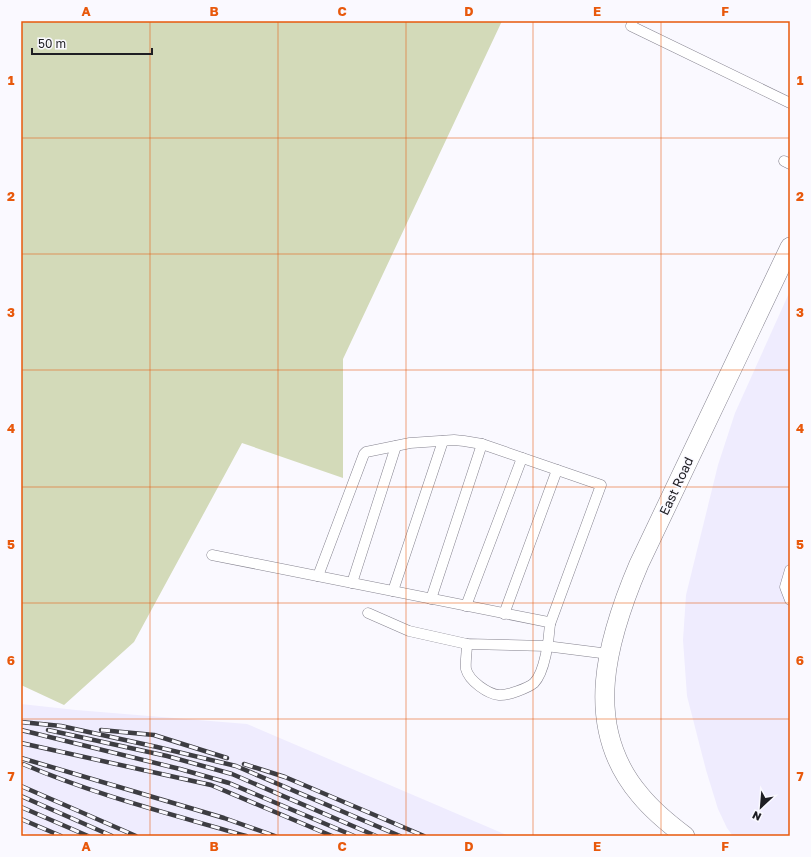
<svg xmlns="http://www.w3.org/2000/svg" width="811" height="857" viewBox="0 0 811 857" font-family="'Golos Text',sans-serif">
	<rect width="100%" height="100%" fill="#faf9ff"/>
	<!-- built -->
	<g fill="#efecfe">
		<path d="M790,291V836H733L727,828L718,809L706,770L687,696L683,640L686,595L718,465L735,413Z"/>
		<path d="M21,704L76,710L247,724L509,836H32L21,831Z"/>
	</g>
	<!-- green -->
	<path fill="#d3dab9" d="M21,21H502L343,359V478L242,443L134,642L64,705L21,685Z"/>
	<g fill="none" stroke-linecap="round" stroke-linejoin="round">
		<!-- service casing -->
		<g stroke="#85838f" stroke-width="11">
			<g id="service">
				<path d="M633,21L631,26L790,103"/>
				<path d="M784,161L790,164"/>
				<path d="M212,555L548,622L550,624C549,639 545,672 534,683C528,688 507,696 499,695C488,694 469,681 466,669C465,662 467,652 467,644"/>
				<path d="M790,570L785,587L790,600"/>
				<path d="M318,576L364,454L366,452L410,443L454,440L464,441L482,444L601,485L550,624"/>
				<path d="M352,583L396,446"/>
				<path d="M393,591L443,441"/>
				<path d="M431,599L482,444"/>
				<path d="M466,606L522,458"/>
				<path d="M368,613L409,631L467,644L546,646L609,654"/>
				<path d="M504,614L557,470"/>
			</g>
		</g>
		<!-- minor casing -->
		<g stroke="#85838f" stroke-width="20">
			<path id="minor" d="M685,836C669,824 653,811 640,795C581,726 607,639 639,564L790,247"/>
		</g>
		<!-- service -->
		<use href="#service" stroke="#fff" stroke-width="10"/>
		<!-- minor -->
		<use href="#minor" stroke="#fff" stroke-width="19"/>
		<!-- rail casing -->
		<g stroke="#3d3d42" stroke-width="4.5">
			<g id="rail">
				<path d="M21,722L61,726L157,747L236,766L400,836"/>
				<path d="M21,730L180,769L229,783L354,836"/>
				<path d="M48,730L167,756L232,774L376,836"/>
				<path d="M101,730L154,735L227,758"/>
				<path d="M21,743L211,785L332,836"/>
				<path d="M21,758L224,818L275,836"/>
				<path d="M23,764C95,795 171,814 246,836"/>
				<path d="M244,764L285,777L424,836"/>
				<path d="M21,786L136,836"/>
				<path d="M21,796L112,836"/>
				<path d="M21,807L88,836"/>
				<path d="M21,819L61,836"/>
			</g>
		</g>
		<!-- rail -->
		<use href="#rail" stroke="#faf9ff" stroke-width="3" stroke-dasharray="9" stroke-linecap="butt"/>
	</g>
	<!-- grid -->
	<path fill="none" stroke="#e8590c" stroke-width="1" stroke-opacity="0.55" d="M150,21V836M278,21V836M406,21V836M533,21V836M661,21V836M21,138H790M21,254H790M21,370H790M21,487H790M21,603H790M21,719H790"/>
	<g text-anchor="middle" stroke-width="3" stroke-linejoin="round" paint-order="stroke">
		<!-- street labels -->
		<g font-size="13" fill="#1e1e23" stroke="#faf9ff">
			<text transform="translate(676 486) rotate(-65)" y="5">East Road</text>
		</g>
	</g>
	<!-- border -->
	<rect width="811" height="857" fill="none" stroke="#faf9ff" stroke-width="44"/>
	<!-- north arrow -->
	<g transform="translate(761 807) rotate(206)" stroke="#faf9ff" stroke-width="3" paint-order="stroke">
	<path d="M0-3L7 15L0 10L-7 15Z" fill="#1e1e23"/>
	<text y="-6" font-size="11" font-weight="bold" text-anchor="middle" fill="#1e1e23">N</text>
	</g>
	<!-- scale -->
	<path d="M32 48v6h120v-6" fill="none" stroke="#1e1e23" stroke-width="2"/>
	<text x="38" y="48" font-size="12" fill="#1e1e23" stroke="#faf9ff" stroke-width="3" paint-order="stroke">50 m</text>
	<rect x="22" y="22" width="767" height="813" fill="none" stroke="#e8590c" stroke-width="1.5"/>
	<g font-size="13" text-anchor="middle" font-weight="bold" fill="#e8590c">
		<text x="86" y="16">A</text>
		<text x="214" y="16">B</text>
		<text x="342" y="16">C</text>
		<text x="469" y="16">D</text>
		<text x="597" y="16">E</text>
		<text x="725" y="16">F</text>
		<text x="11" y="85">1</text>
		<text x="800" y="85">1</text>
		<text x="11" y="201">2</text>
		<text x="800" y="201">2</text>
		<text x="11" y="317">3</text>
		<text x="800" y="317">3</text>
		<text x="11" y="433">4</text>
		<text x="800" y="433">4</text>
		<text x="11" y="549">5</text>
		<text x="800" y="549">5</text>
		<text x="11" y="665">6</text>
		<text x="800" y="665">6</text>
		<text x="11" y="781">7</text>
		<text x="800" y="781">7</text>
		<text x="86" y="851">A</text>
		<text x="214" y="851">B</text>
		<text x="342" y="851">C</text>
		<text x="469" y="851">D</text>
		<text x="597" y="851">E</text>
		<text x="725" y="851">F</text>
	</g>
</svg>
